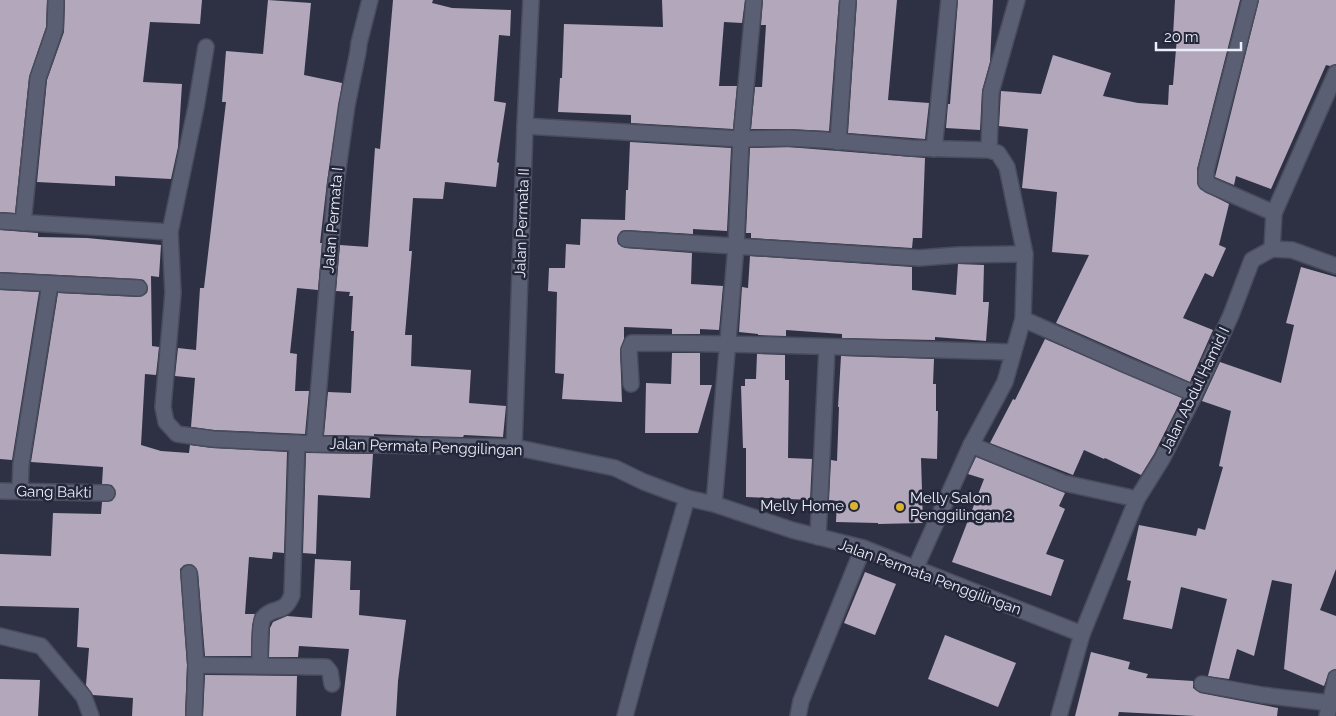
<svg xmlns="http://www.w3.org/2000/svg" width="1336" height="716" viewBox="0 0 1336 716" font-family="Raleway,sans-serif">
	<rect width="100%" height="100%" fill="#2e3144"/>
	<!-- building -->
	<g fill="#b3a7bc">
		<path d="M0,0H47L46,27L29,77L15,213L0,212Z"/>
		<path d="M65,0H202L200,24L150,22L143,82L182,84L178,147L171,179L115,176V186L37,182L47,80L64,32Z"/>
		<path d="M268,0L311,3L304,75L342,83L327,182L320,243H322L318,290L297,288L290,353L297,354L295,391H309L305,434L214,430L191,427L195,378L175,376L178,348L196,350L200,288H204L226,102H222L226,51L263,54Z"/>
		<path d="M393,0H433L432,3L452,8L511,10L510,36L499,35L494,101L506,103L497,162L499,163L496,187L445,182L443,199L413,198L409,251H412L405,335H412L411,366L471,370L469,403L506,406L503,437L464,435L463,437L421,436L374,434V436L324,435L328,392L351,393L354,331H351L353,296H349L350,292L336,291L340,245L368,247L375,148L380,149Z"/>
		<path d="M662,0H745L742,23L724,22L719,86H737L733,129L631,123V115L558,112L560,78H562L564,24L663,27Z"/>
		<path d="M763,0H839L829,131L788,129H751L755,87H762L766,25H761Z"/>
		<path d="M857,0H897L888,100L929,103L925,139L848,133Z"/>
		<path d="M958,0H993L990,62L982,91L980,130L946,128L948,104H950Z"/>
		<path d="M1175,0H1240L1197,169V182L1200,189L1229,204L1219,245L1226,248L1213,277L1205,273L1183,318L1213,330L1190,382L1056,323L1089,255L1052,252L1057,192L1022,188L1028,129L999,126L1001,91L1041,94L1053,55L1111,73L1103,96L1138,103L1168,105L1169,85H1173L1177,37L1173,36Z"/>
		<path d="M1259,0H1336V64L1330,66L1326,65L1271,189L1236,176L1234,185L1215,177Z"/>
		<path d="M630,142L731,148L727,231L693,229V234L626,230L621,231L617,238L618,244L625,248L692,253L691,284L723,286L719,330L700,329V334H672V329L624,327V339L620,351L622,402L562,399L564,374L555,373L557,292L548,291L549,268H565L566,244L580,245L581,219L625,220L626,190H628Z"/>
		<path d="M788,147L925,158L922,238H913L912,248L751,238V233H746L750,148Z"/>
		<path d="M0,230L38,233V237L87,238L161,245L159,277L151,276L152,346L159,347L156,375L145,374L141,445L161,451L189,453L190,445L212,448L287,452L284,553L273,552L272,559L249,557L245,614H255L252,626L251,656H205L198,572L193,565L189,564L184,565L180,569L187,665L185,716H132L133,698L93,695L86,685L89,648L77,647L79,608L0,606V554L51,556L53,513L101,514L102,502L112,501L116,494L112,485L102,484L103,467L31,462L58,293L139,297L147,293L148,288L144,280L139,279L0,272Z"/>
		<path d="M750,256L912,267V290L956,295L958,264L984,265L983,302H989L986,341L935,337V340L842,338V334L786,330V336L758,335V334L739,332L742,287L748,288Z"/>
		<path d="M1301,267L1336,277V569L1320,610L1336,616V669L1329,672L1324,686L1284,669L1292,584L1272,580L1254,656L1237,649L1229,679L1208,676L1227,599L1181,587L1172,629L1123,619L1131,581L1127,580L1139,525L1196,536L1198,528L1205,530L1223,467L1219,466L1231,411L1202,401L1220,362L1281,383L1294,325L1286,323Z"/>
		<path d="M0,290L39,292L12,460L0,459Z"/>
		<path d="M1045,339L1182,398L1154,454L1141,475L1105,458L1104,459L1084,450L1073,475L990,443L1013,399L1015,400Z"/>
		<path d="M672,353H700V385H712L698,433H645L646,383L671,384Z"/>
		<path d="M757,354L785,355V380H789L788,458L812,459L810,500L746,497V448H743L741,386H745V379H756Z"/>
		<path d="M841,356L934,359L933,384H936V411H938L937,459L921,458L923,523L878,524V523L836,522L837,501L829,500L831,460L837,461L839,407H838Z"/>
		<path d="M306,453L373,454L370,498L318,495L316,554L303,553Z"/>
		<path d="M976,457L1065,493L1059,506L1065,509L1046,554L1064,560L1051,596L952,562L984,479L968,474Z"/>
		<path d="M315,559L351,561L350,590H360L359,615L406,620L398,681L396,716H341L349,649L299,646L298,657H269L270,628L273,622L287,616L312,618Z"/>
		<path d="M865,572L896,584L875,635L844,623Z"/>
		<path d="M945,635L1016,663L998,707L928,679Z"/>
		<path d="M1091,652L1130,662L1128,669L1148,674L1146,678L1193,681V688L1200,693L1278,708L1277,716H1196L1119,712L1118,716H1075Z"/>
		<path d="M205,675L297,676L296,716H203Z"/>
		<path d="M0,679L40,680L38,716H0Z"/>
	</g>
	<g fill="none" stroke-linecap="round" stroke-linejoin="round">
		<!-- lane casing -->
		<g stroke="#494c5c" stroke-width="18">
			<g id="lane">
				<path d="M625,716L642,653L687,498"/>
				<path d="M798,716L801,701L863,548"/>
			</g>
		</g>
		<!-- street casing -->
		<g stroke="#494c5c" stroke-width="18">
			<g id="street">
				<path d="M1250,0L1206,171V182L1210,185L1274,213"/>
				<path d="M206,47L196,107L170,232L173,293L163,407L166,422L177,434L213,439L314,444L514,447L615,468L644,482L687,498L714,504L792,530L863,548L1082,634"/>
				<path d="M525,126L741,139L788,138L825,140L911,148L989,150L998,153L1007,167L1025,254L1023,319L1005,382L971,445L915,569"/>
				<path d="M838,142L848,0"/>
				<path d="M934,149L949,0"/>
				<path d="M989,150L991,92L1017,0"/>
				<path d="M0,221L170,232"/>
				<path d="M23,223L38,78L55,29L56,0"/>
				<path d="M626,239L919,258L958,255L1025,254"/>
				<path d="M1272,249L1274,213L1336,73"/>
				<path d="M1272,249L1292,250L1336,266"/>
				<path d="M0,281L139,288"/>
				<path d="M1023,319L1124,364L1195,394"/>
				<path d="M631,384L629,350L632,343C759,343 886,349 1013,352"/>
				<path d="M314,444L336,183L347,105L358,52L359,43L370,0"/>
				<path d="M971,445L1064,483L1137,499"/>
				<path d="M514,447L525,126L531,0"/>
				<path d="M0,491L107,493"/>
				<path d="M20,491L21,464L50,284"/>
				<path d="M714,504L736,246L741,139L754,0"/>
				<path d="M818,537L827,347"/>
				<path d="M189,573L196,665"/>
				<path d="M0,636L41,646L84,697L91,716"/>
				<path d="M260,665C260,655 259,625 263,618C273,605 284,616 292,595L297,443"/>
				<path d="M1202,684L1262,695L1330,703"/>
				<path d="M194,716L196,665L326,667L330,672L332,684"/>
				<path d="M1059,716L1082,634L1137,499L1162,459L1195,394L1231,315L1252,260L1272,249"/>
				<path d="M1327,716L1336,678"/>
			</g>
		</g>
		<!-- lane -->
		<use href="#lane" stroke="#5b5f74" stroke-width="15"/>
		<!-- street -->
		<use href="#street" stroke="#5b5f74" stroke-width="15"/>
	</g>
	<!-- markers -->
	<g fill="#dab333" stroke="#242739" stroke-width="2">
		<circle cx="854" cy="506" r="5"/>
		<circle cx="900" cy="507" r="5"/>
	</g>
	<g text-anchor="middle" stroke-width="5" stroke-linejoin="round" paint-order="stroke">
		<!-- street labels -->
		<g font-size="15" fill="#eceefa" stroke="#242739">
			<text transform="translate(333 220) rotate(-85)" y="5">Jalan Permata I</text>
			<text transform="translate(522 223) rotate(-88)" y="5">Jalan Permata II</text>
			<text transform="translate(1195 390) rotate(-64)" y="5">Jalan Abdul Hamid I</text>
			<text transform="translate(426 447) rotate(2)" y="5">Jalan Permata Penggilingan</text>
			<text transform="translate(54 492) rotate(1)" y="5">Gang Bakti</text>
			<text transform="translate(930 577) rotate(20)" y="5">Jalan Permata Penggilingan</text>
		</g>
		<!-- poi labels -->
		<g font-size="15" fill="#eceefa" stroke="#242739" text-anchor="start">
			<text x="910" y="503">Melly Salon<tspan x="910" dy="17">Penggilingan 2</tspan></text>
			<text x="844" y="511" text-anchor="end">Melly Home</text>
		</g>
	</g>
	<!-- scale -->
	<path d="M1156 42v8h85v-8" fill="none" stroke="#eceefa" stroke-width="2.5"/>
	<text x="1164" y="42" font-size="15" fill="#eceefa" stroke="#242739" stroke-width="4" paint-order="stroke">20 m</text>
</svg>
